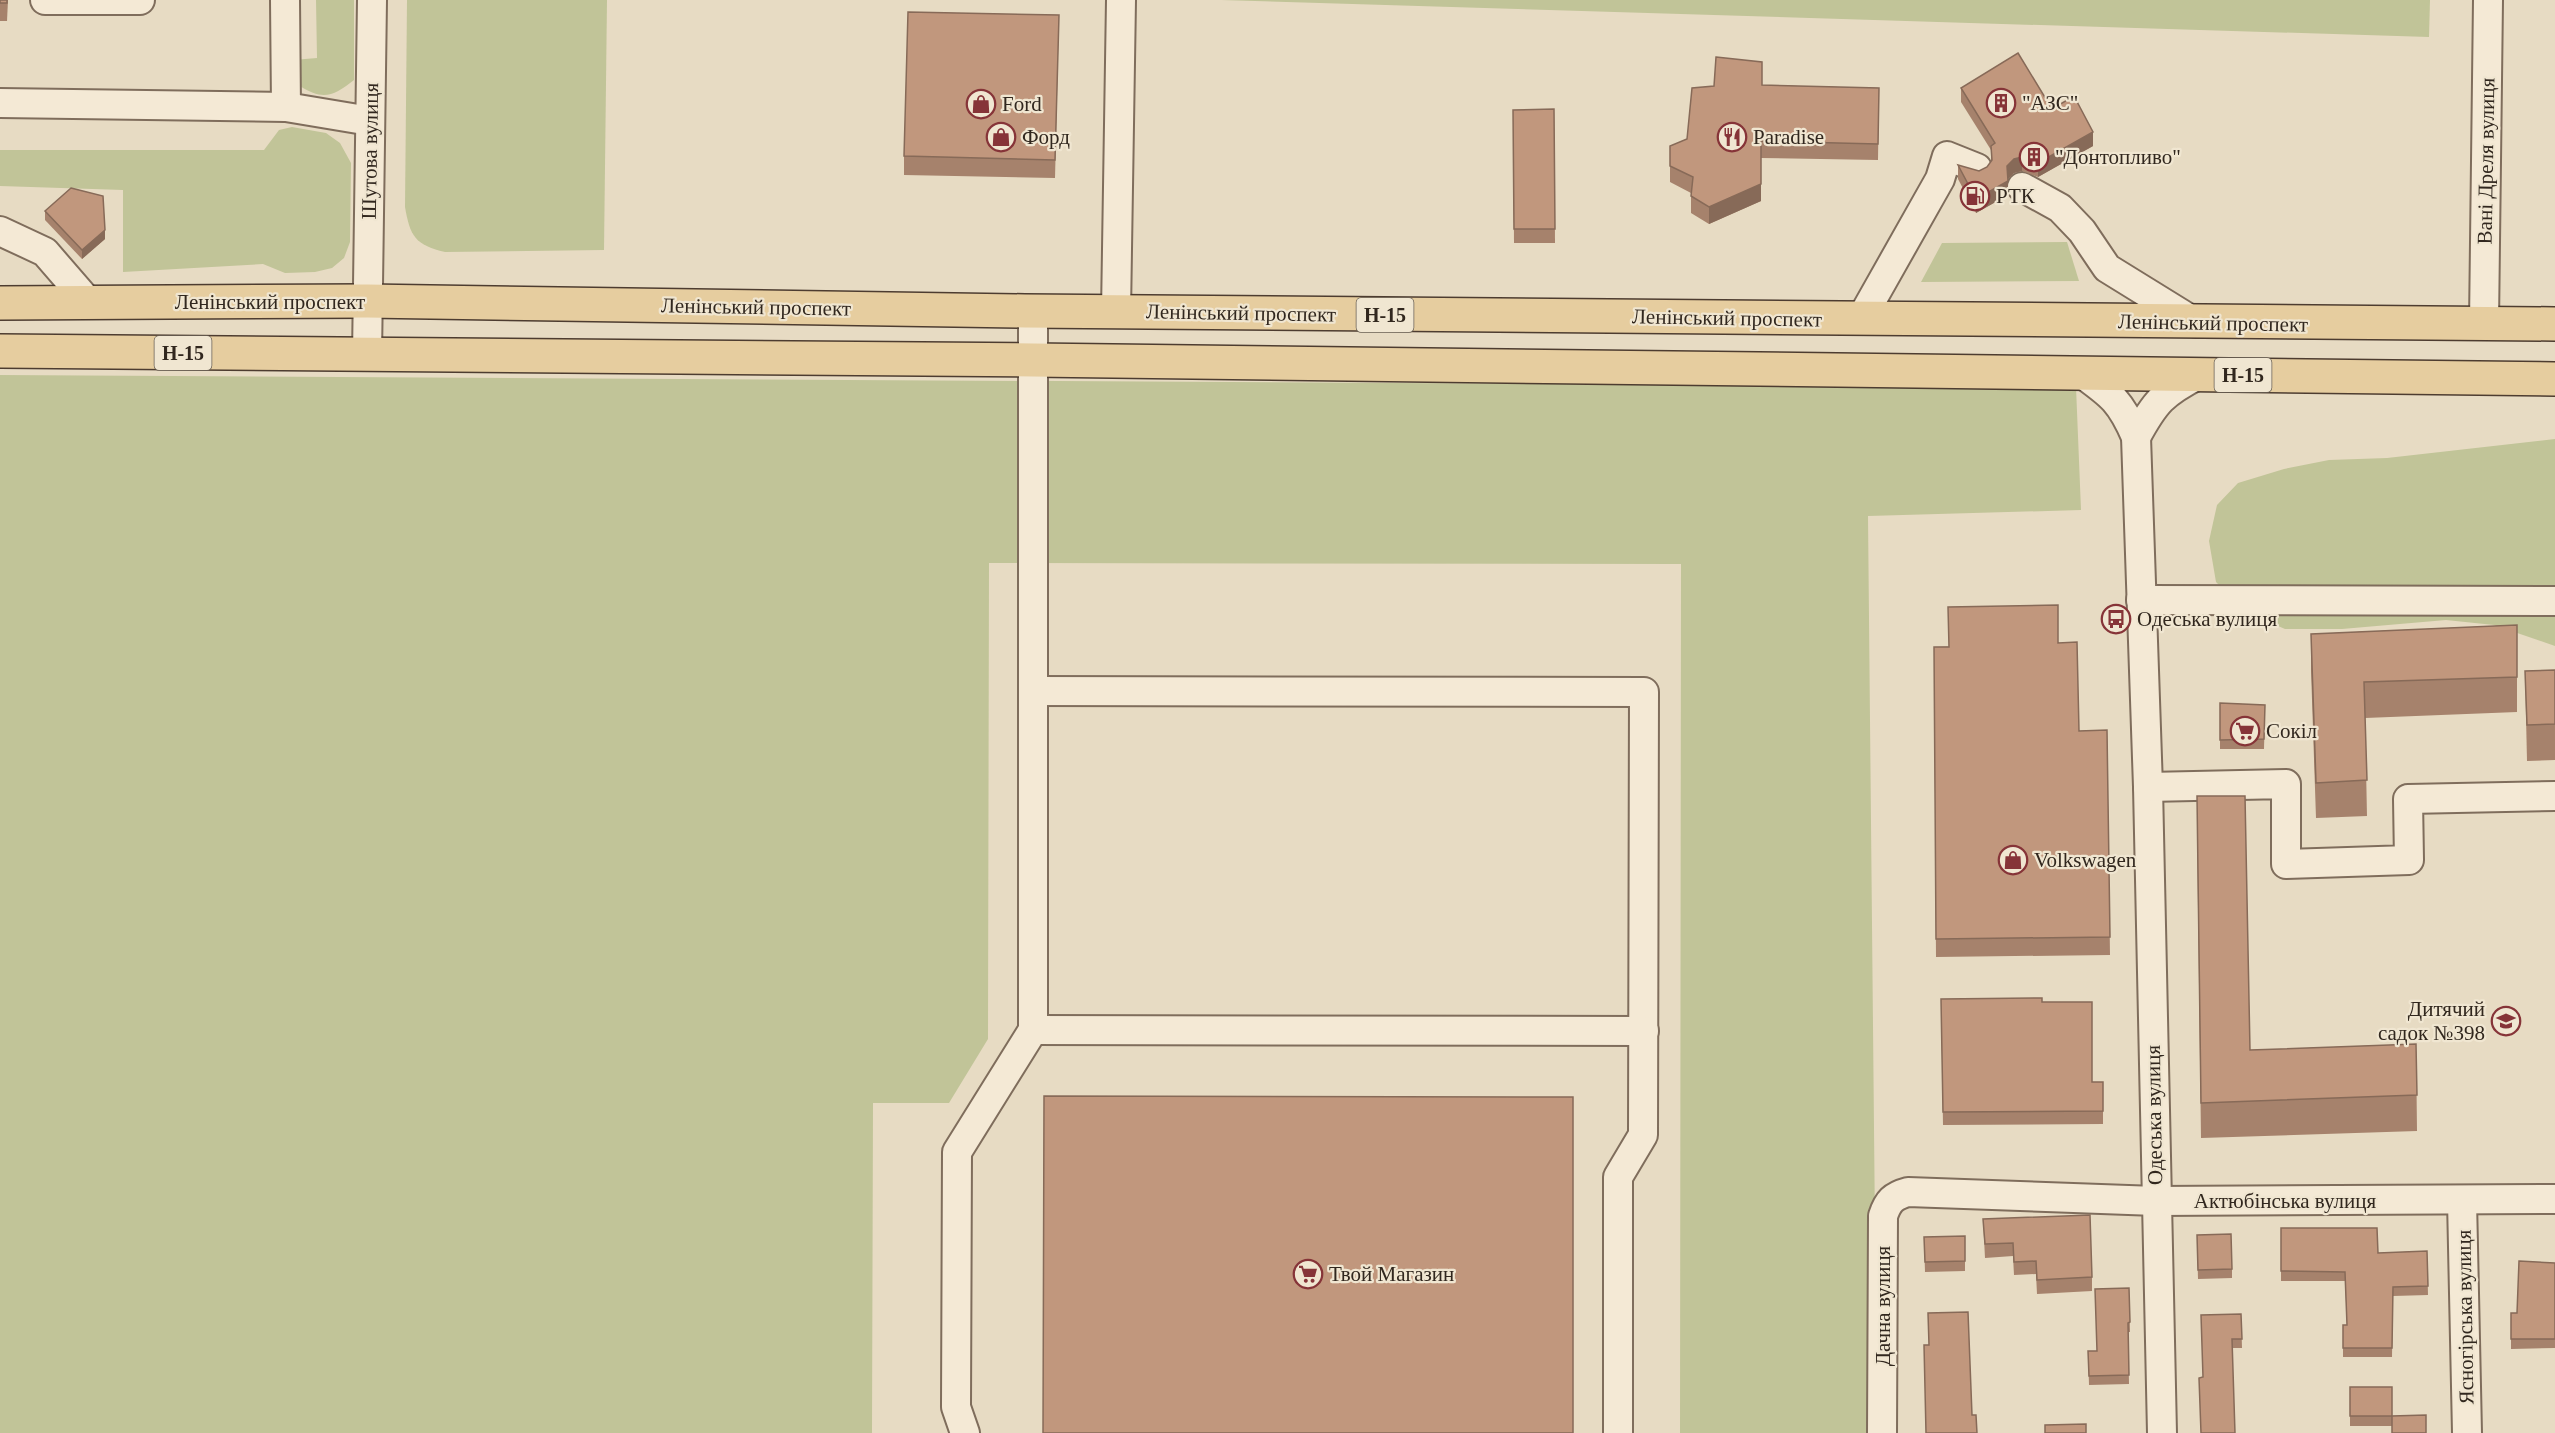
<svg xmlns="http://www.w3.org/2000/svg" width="2555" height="1433" viewBox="0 0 2555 1433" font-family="'Times New Roman',serif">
	<rect width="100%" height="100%" fill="#e7dbc3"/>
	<!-- green -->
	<g fill="#c1c498">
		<path d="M316,0H354V80C334,96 323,101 300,86L293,60L317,58Z"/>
		<path d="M407,0H607L604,250L445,252C415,245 410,236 405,207Z"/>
		<path d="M1221,0H2430L2429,37Z"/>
		<path d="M292,127L326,133L340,143L351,163L350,242L344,258L332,268L315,272L285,273L263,264L123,272V190L0,186V150H264L279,130Z"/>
		<path d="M2067,242L2079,281L1921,282L1942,243Z"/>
		<path d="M0,375L2076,387L2081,510L1868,516L1877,1433H1680L1681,564L989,563L988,1039L949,1103H873L872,1433H0Z"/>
		<path d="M2555,439V646L2494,625L2446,620L2342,629H2285L2246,612L2216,582L2209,541L2217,505L2238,483L2284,469L2329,460L2387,458Z"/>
	</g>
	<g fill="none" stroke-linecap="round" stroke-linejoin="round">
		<!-- minor casing -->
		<g stroke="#7f6d5c" stroke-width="32">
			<g id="minor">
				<path d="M45,0H140"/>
				<path d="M285,0L286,107L370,121"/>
				<path d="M0,103L286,107"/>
				<path d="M2022,187L2060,208L2082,231L2107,268L2196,323"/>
				<path d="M0,231L45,252L90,304"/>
				<path d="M1116,312L1121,0"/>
				<path d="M1861,319L1940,179L1947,156L1977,168"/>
				<path d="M2484,323L2488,0"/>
				<path d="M367,356L372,0"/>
				<path d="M2081,373C2112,395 2121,402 2136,437L2148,787L2162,1433"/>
				<path d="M2136,437C2155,402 2163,393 2198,375"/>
				<path d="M2141,600L2555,601"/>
				<path d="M1033,691L1644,692L1643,1135L1618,1177V1433"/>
				<path d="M2148,787L2286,784V864L2409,860L2408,799L2555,796"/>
				<path d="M1033,1030L1644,1031"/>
				<path d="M2462,1200L2467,1433"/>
				<path d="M965,1433L956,1407L957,1152L1033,1030V311"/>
				<path d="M1882,1433L1883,1216C1888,1201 1893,1196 1908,1192L2156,1201L2555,1199"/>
			</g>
		</g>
		<!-- major casing -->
		<g stroke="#4d3c30" stroke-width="36">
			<g id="major">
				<path d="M0,303L367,301L1025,311L2555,324"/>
				<path d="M0,351L1033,360L2555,379"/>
			</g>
		</g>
		<!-- minor -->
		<use href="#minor" stroke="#f4e9d5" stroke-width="28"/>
		<!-- major -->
		<use href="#major" stroke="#e6cd9f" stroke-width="33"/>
	</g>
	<!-- wall -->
	<g fill="#a6826c">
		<path d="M0,0H8L7,21H0Z"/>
		<path d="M1059,15L1055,178L904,175V156Z"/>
		<path d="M1762,85L1879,88L1878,160L1761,158V201L1709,224L1691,213V193L1670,182V146L1687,139Z"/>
		<path d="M1961,88L2052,109L2093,146L2038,177L2022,171L2014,173L2008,179V195L1976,213L1958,179V165L1979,171L1987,167L1991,162V150L1961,102Z"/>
		<path d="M1554,109L1555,243H1514L1513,110Z"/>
		<path d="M45,211L105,239L82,259L45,220Z"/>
		<path d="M2517,625V712L2365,718L2367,816L2316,818L2311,670V634Z"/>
		<path d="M2058,643L2079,731L2107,730L2110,955L1936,957L1934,647Z"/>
		<path d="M2555,670V760L2527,761L2525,671Z"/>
		<path d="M2220,703L2265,705L2264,749H2220Z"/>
		<path d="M2197,832L2250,1050L2416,1044L2417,1131L2201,1138Z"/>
		<path d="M1941,999L2042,1002L2092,1082H2103V1124L1943,1125Z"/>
		<path d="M1983,1219L2092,1277V1291L2037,1294L2036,1274L2014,1275L2013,1256L1985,1258Z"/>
		<path d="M2281,1228L2378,1253L2427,1251L2428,1295L2393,1296L2392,1357H2343V1325H2347L2345,1281H2281Z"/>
		<path d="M2197,1235L2232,1269V1278L2198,1279Z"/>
		<path d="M1965,1236V1271L1925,1272L1924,1237Z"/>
		<path d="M2555,1263V1348L2511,1349V1313H2517Z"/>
		<path d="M2129,1288L2130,1332H2128L2129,1384L2089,1385L2088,1351H2097Z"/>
		<path d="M2241,1314L2242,1348H2232L2203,1377Z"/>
		<rect x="2350" y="1387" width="42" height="39"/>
	</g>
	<!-- shaded-wall -->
	<g fill="#876a58">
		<path d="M2093,132V146L2038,177V163Z"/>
		<path d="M1761,141V201L1709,224V207Z"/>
		<path d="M2022,157V171L2014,173L2007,180V166L2014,159Z"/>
		<path d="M2008,181V195L1976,213V199Z"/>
		<path d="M105,230V239L82,259V250Z"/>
	</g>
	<!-- building -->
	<g fill="#c1977d" stroke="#876a58" stroke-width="1.5">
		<rect x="0" y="0" width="7" height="3"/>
		<path d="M908,12L1059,15L1055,160L904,156Z"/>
		<path d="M2018,53L2052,109L2074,96L2093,132L2038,163L2022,157L2014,159L2007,166L2008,181L1976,199L1958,165L1979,171L1987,167L1992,160L1991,146L1995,143L1961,88Z"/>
		<path d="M1716,57L1762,62V85L1879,88L1878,144L1761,141V184L1709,207L1691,196L1693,177L1670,166V146L1687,139L1692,88L1714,86Z"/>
		<path d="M1554,109L1555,229H1514L1513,110Z"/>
		<path d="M71,188L103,196L105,230L82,250L45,211Z"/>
		<path d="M2058,605V643L2077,642L2079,731L2107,730L2110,937L1936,939L1934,647H1949L1948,607Z"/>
		<path d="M2517,625V677L2364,682L2367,780L2316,783L2311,634Z"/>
		<path d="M2555,670V724L2527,725L2525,671Z"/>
		<path d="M2220,703L2265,705L2264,739L2220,740Z"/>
		<path d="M2197,796H2245L2250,1050L2416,1044L2417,1095L2201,1103Z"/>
		<path d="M2042,998V1002H2092V1082H2103V1111L1943,1112L1941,999Z"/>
		<path d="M1044,1096L1573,1097V1433H1043Z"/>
		<path d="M2090,1215L2092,1277L2037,1280L2036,1261L2014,1262L2013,1243L1985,1244L1983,1219Z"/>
		<path d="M2281,1228H2377L2378,1253L2427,1251L2428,1286L2393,1287L2392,1348H2343V1325H2347L2345,1272L2281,1271Z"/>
		<path d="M2231,1234L2232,1269L2198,1270L2197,1235Z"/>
		<path d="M1965,1236V1261L1925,1262L1924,1237Z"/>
		<path d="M2519,1261L2555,1263V1339H2511V1313H2517Z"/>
		<path d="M2129,1288L2130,1322L2128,1323L2129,1375L2089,1376L2088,1351H2097L2095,1289Z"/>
		<path d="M1968,1312L1972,1415H1976L1977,1433H1926L1924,1345H1929L1928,1313Z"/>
		<path d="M2241,1314L2242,1339H2232L2235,1433H2201L2199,1378L2203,1377L2201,1315Z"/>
		<rect x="2350" y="1387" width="42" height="29"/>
		<path d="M2426,1415V1433H2392V1416Z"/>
		<path d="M2086,1424V1433H2045V1425Z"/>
	</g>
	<!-- icons -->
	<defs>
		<g id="building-ring" transform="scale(1.5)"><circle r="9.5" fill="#f0e6d1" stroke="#863438" stroke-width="1.5"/><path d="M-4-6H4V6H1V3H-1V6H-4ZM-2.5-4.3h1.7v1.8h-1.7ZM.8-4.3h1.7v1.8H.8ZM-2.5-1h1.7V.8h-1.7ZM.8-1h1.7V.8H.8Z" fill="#863438"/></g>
		<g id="shop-ring" transform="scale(1.5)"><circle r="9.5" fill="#f0e6d1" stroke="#863438" stroke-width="1.5"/><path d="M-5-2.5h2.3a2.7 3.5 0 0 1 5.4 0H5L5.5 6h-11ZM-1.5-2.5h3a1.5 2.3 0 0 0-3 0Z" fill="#863438"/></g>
		<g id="restaurant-ring" transform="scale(1.5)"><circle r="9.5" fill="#f0e6d1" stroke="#863438" stroke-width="1.5"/><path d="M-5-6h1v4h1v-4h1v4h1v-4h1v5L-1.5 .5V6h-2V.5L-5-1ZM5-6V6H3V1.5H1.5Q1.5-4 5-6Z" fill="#863438"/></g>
		<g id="fuel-ring" transform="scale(1.5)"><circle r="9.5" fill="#f0e6d1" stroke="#863438" stroke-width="1.5"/><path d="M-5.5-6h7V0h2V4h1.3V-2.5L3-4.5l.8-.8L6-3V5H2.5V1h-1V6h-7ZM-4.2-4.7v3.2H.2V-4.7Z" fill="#863438"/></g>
		<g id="bus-ring" transform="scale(1.5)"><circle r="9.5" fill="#f0e6d1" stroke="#863438" stroke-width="1.5"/><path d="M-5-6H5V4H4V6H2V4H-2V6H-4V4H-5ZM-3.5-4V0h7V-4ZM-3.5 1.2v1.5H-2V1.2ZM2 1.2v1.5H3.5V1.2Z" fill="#863438"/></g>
		<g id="supermarket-ring" transform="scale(1.5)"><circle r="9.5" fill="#f0e6d1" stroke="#863438" stroke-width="1.5"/><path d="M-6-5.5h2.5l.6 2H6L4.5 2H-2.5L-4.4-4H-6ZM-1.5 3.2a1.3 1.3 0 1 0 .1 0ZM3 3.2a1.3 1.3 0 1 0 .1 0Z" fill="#863438"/></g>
		<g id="school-ring" transform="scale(1.5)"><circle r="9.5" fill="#f0e6d1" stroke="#863438" stroke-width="1.5"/><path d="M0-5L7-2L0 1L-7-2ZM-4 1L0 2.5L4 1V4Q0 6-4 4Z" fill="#863438"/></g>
	</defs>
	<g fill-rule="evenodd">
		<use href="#building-ring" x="2001" y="103"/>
		<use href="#shop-ring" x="981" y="104"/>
		<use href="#shop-ring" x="1001" y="137"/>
		<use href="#restaurant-ring" x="1732" y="137"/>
		<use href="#building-ring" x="2034" y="157"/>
		<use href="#fuel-ring" x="1975" y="196"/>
		<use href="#bus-ring" x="2116" y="619"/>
		<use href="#supermarket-ring" x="2245" y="731"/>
		<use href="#shop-ring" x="2013" y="860"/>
		<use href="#school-ring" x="2506" y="1021"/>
		<use href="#supermarket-ring" x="1308" y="1274"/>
	</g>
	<g text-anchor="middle" stroke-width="4.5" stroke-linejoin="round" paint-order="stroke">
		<!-- shield labels -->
		<g fill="#f0e6d1" stroke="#6a6054" stroke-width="1.5">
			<rect x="1356.5" y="298" width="57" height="34" rx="4.5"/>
			<rect x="154.5" y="336" width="57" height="34" rx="4.5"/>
			<rect x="2214.5" y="358" width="57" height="34" rx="4.5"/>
		</g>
		<g font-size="20" font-weight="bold" fill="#31271e">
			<text x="1385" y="322">Н-15</text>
			<text x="183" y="360">Н-15</text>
			<text x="2243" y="382">Н-15</text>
		</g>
		<!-- poi labels -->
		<g font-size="21" fill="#31271e" stroke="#f0e6d1" text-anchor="start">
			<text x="2022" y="110">"АЗС"</text>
			<text x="1002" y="111">Ford</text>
			<text x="1022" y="144">Форд</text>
			<text x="1753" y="144">Paradise</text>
			<text x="2055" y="164">"Донтопливо"</text>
			<text x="1996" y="203">РТК</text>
			<text x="2137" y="626">Одеська вулиця</text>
			<text x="2266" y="738">Сокіл</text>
			<text x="2034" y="867">Volkswagen</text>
			<text x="2485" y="1016" text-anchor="end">Дитячий<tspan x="2485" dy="24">садок №398</tspan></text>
			<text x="1329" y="1281">Твой Магазин</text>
		</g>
		<!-- street labels -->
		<g font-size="21" fill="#31271e" stroke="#f0e6d1">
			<text transform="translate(370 151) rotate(-89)" y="7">Шутова вулиця</text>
			<text transform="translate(2486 161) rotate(-89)" y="7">Вані Дреля вулиця</text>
			<text x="270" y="309">Ленінський проспект</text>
			<text transform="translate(756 307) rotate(1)" y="7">Ленінський проспект</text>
			<text transform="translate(1241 313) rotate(1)" y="7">Ленінський проспект</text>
			<text transform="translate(1727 318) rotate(1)" y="7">Ленінський проспект</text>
			<text transform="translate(2213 323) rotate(1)" y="7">Ленінський проспект</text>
			<text transform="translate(2154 1115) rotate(-91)" y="7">Одеська вулиця</text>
			<text x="2285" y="1208">Актюбінська вулиця</text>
			<text transform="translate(1883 1306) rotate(-90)" y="7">Дачна вулиця</text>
			<text transform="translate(2465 1317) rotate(-91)" y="7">Ясногірська вулиця</text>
		</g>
	</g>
</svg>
